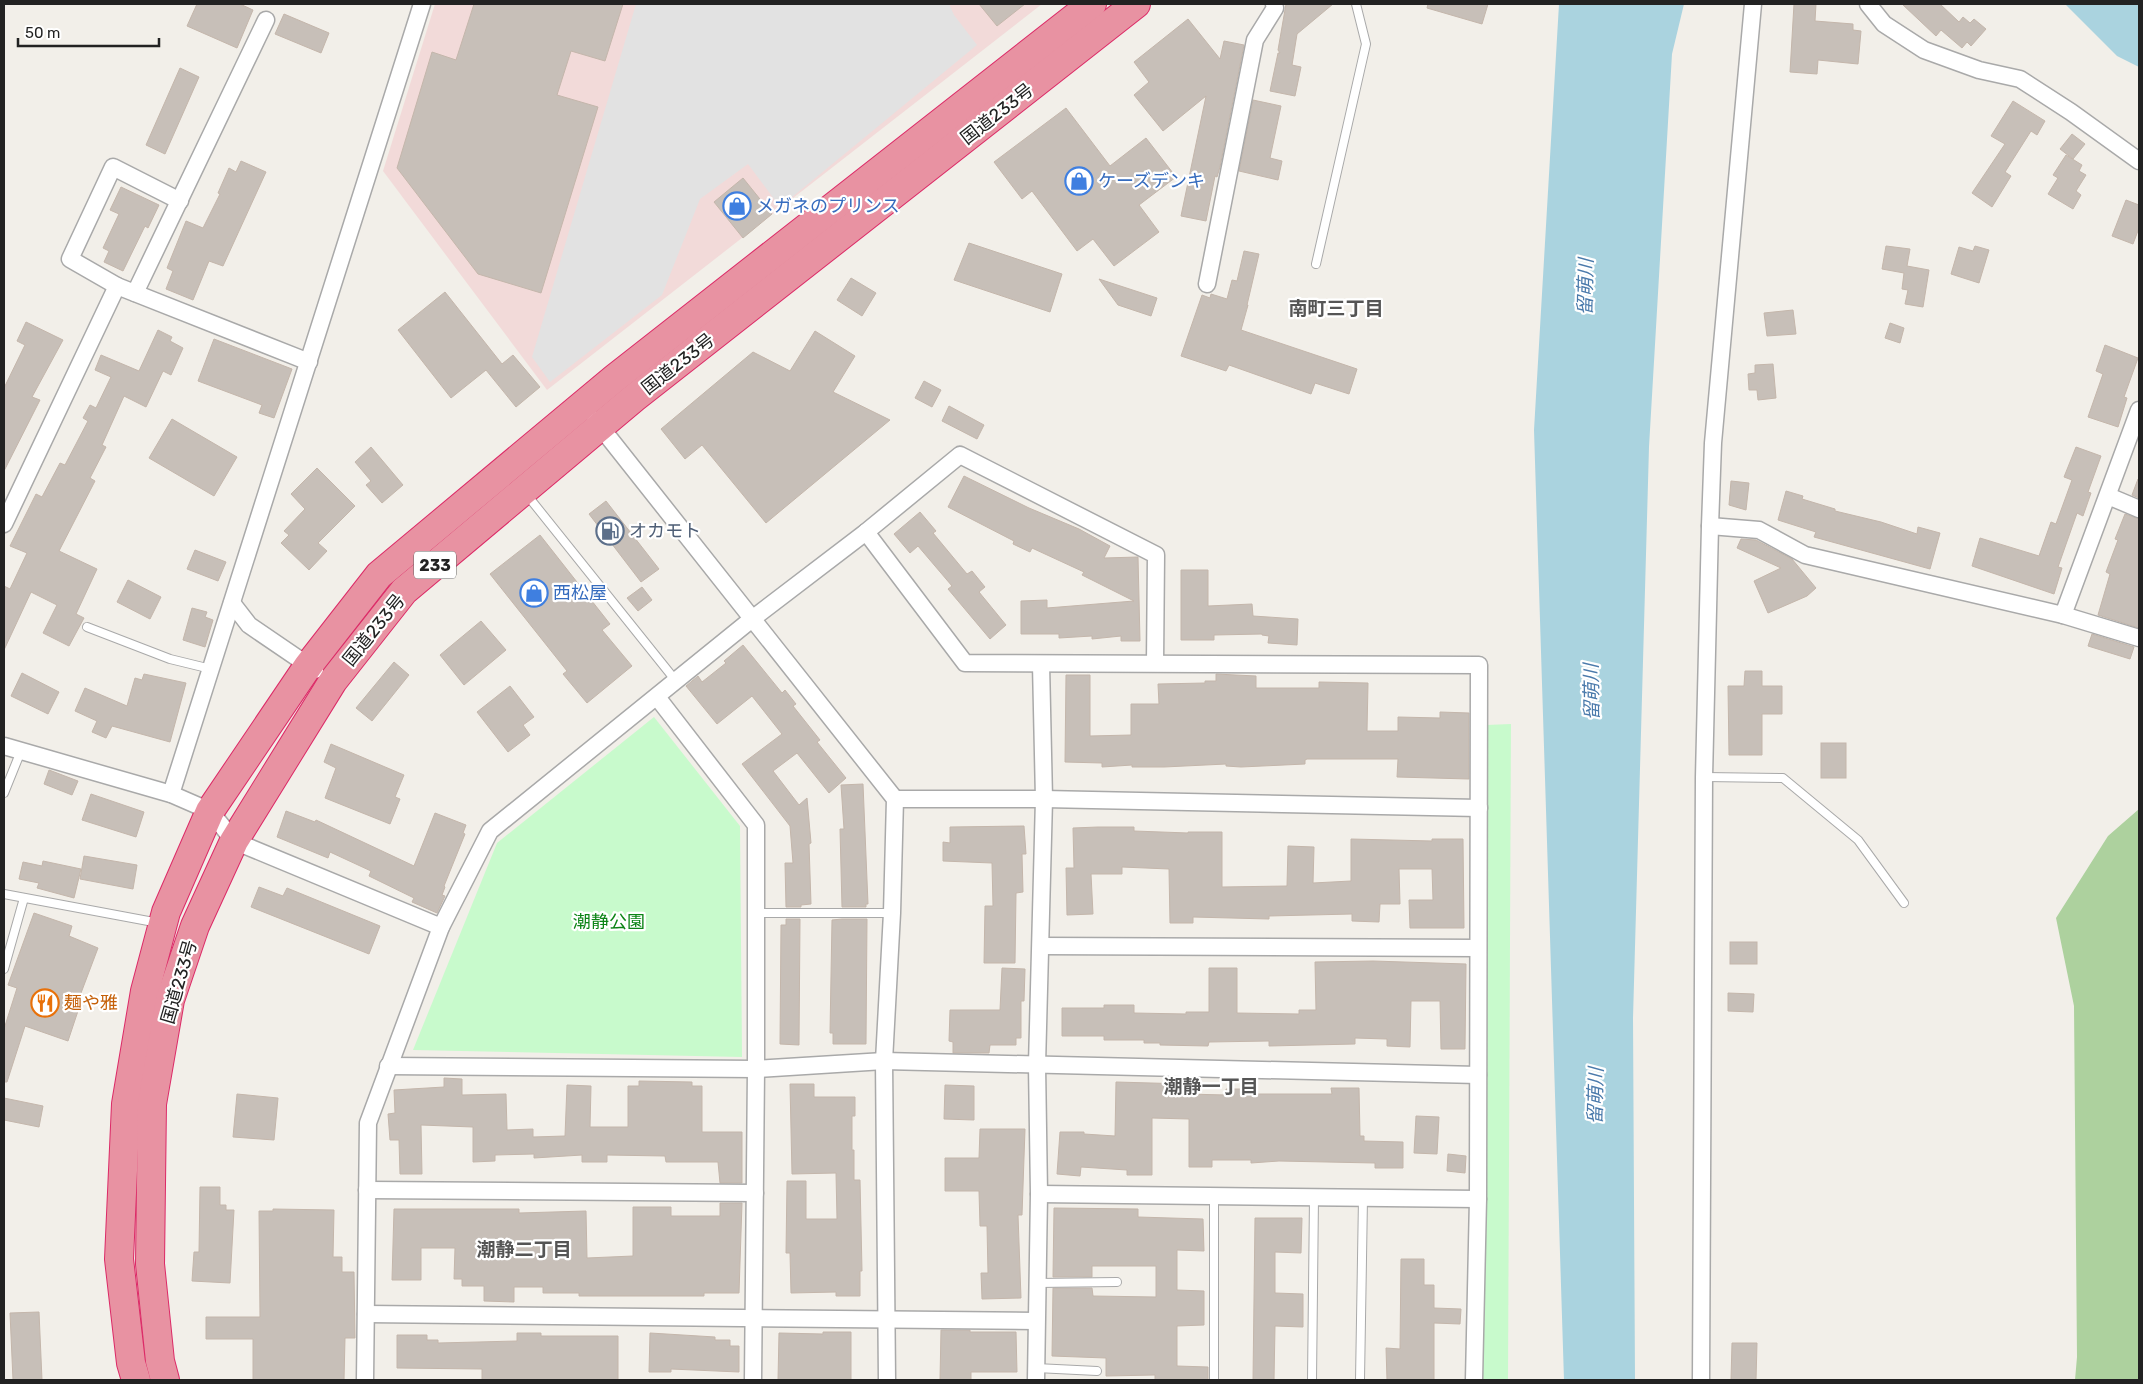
<svg xmlns="http://www.w3.org/2000/svg" width="2143" height="1384" viewBox="0 0 2143 1384" font-family="Rubik,'Noto Sans JP',sans-serif">
	<rect width="100%" height="100%" fill="#f2efe9"/>
	<!-- commercial -->
	<path fill="#f2dad9" d="M435,4H1042L547,390L383,171Z"/>
	<!-- forest -->
	<path fill="#add19e" d="M2139,809V1380H2075L2077,1357L2074,1006L2056,918L2108,836Z"/>
	<!-- park -->
	<g fill="#c8facc">
		<path d="M654,717L740,826L742,1057L413,1050L497,843Z"/>
		<path d="M1511,724L1508,1380H1482L1486,725Z"/>
	</g>
	<!-- parking -->
	<path fill="#e2e2e2" d="M636,4H949L954,15L977,45L780,207L748,164L700,199L662,295L550,382L532,357Z"/>
	<!-- water -->
	<g fill="#aad3df">
		<path d="M1559,4H1684L1672,54L1649,447L1633,1018L1635,1380H1564L1534,430Z"/>
		<path d="M2065,4H2139V67L2117,56Z"/>
	</g>
	<!-- building -->
	<g fill="#c7bfb8" stroke="#c4b6ab">
		<path d="M197,4H240L253,10L237,48L187,26Z"/>
		<path d="M474,4H623L605,61L571,51L557,95L598,107L541,293L478,274L397,168L432,52L456,60Z"/>
		<path d="M979,4H1025L997,26Z"/>
		<path d="M1286,4H1333L1297,34L1292,65L1301,67L1295,96L1270,91L1278,53H1280L1278,50Z"/>
		<path d="M1428,4H1488L1482,24L1427,8Z"/>
		<path d="M1794,4H1816L1815,21L1853,24V30L1861,31L1858,64L1818,60L1817,74L1790,72Z"/>
		<path d="M1902,4H1940L1959,22L1963,17L1970,23L1974,19L1986,29L1971,46L1967,42L1962,48L1941,30L1936,36Z"/>
		<path d="M284,14L329,33L321,53L275,34Z"/>
		<path d="M1188,19L1220,59L1224,41L1244,45L1220,167L1217,177L1215,176L1206,221L1181,216L1206,96L1163,131L1134,95L1149,82L1134,62Z"/>
		<path d="M180,68L199,77L165,154L146,145Z"/>
		<path d="M1253,100L1281,106L1270,158L1282,161L1278,180L1239,171Z"/>
		<path d="M2013,101L2045,121L2037,135L2031,131L2005,172L2011,176L1992,207L1972,193L2005,144L1991,136Z"/>
		<path d="M1066,108L1110,166L1146,138L1176,177L1139,205L1159,232L1114,266L1093,239L1077,251L1032,191L1022,199L994,162Z"/>
		<path d="M2072,134L2085,144L2073,159L2060,149Z"/>
		<path d="M2066,155L2082,165L2079,171L2086,175L2076,191L2081,195L2073,209L2048,194L2058,178L2053,175Z"/>
		<path d="M241,161L266,172L223,266L209,261L193,300L166,289L173,271L167,268L186,221L203,228L220,194L218,193L229,168L236,172Z"/>
		<path d="M743,178L772,214L743,238L714,202Z"/>
		<path d="M121,187L159,205L148,228L145,226L123,271L104,262L109,251L103,248L119,214L110,210Z"/>
		<path d="M2126,200L2139,205V228L2133,244L2112,236Z"/>
		<path d="M969,243L1062,274L1050,312L954,280Z"/>
		<path d="M1886,246L1910,249L1907,266L1929,270L1923,307L1905,304L1908,290L1902,289L1904,273L1882,269Z"/>
		<path d="M1975,246L1989,250L1979,283L1951,274L1959,247L1973,251Z"/>
		<path d="M1244,251L1259,254L1247,305H1248L1241,330L1357,369L1349,394L1315,383L1311,394L1229,365L1226,371L1181,356L1202,295L1210,298L1211,294L1227,299L1232,280L1237,281Z"/>
		<path d="M851,278L876,293L862,316L837,300Z"/>
		<path d="M1099,279L1157,298L1151,316L1118,305Z"/>
		<path d="M445,292L502,364L513,355L540,387L516,407L486,370L451,398L398,330Z"/>
		<path d="M1793,310L1796,334L1767,336L1764,313Z"/>
		<path d="M26,322L63,340L32,397L40,400L4,471V388L25,345L17,341Z"/>
		<path d="M1890,323L1904,328L1900,343L1885,338Z"/>
		<path d="M158,330L172,337L170,341L183,348L171,375L163,371L146,407L124,396L102,445L106,447L90,478L95,481L59,551L97,569L76,614L84,618L69,646L43,633L57,605L31,592L4,650V586L10,589L27,553L10,546L36,494L42,497L60,463L65,465L88,421L83,418L90,405L96,408L111,377L95,370L101,355L139,371Z"/>
		<path d="M815,331L855,356L833,392L890,420L766,523L702,445L685,459L661,429L753,352L790,371Z"/>
		<path d="M214,339L292,369L274,418L259,413L262,405L198,381Z"/>
		<path d="M2105,345L2138,358L2124,397L2127,398L2118,427L2088,417L2103,374L2096,371Z"/>
		<path d="M1773,364L1776,398L1758,400L1757,390H1749L1748,374L1755,373V365Z"/>
		<path d="M924,381L941,390L932,407L915,398Z"/>
		<path d="M949,406L984,425L977,439L942,421Z"/>
		<path d="M172,419L237,457L214,496L149,458Z"/>
		<path d="M371,447L403,485L382,503L366,485L371,481L355,462Z"/>
		<path d="M2076,447L2101,456L2088,492L2091,493L2083,516L2077,513L2058,567L2062,568L2054,594L1972,566L1980,538L2039,556L2051,522L2056,524L2072,480L2064,477Z"/>
		<path d="M317,468L355,506L318,543L327,551L309,570L281,543L289,535L284,531L305,509L291,494Z"/>
		<path d="M964,476L1029,508L1079,529L1110,546L1104,558L1138,557L1140,641H1121V636L1092,639V636L1059,638V634H1021V601L1047,600V608L1134,601L1082,575L1084,572L1032,548L1030,552L1013,544L1014,541L948,507Z"/>
		<path d="M2138,479L2139,480V498L2132,495Z"/>
		<path d="M1731,481L1749,483L1746,510L1729,505Z"/>
		<path d="M1786,491L1803,496L1802,499L1835,509V511L1881,522L1917,534L1918,527L1940,533L1930,569L1814,537L1816,532L1778,520Z"/>
		<path d="M606,501L659,569L641,582L589,514Z"/>
		<path d="M920,512L936,531L933,533L967,574L972,571L985,587L979,592L1006,625L990,639L948,589L952,586L918,546L910,553L894,534Z"/>
		<path d="M2125,514L2139,519V628L2098,615L2110,574L2106,572L2118,540L2115,539Z"/>
		<path d="M540,535L610,624L602,630L632,666L587,703L563,674L567,671L490,574Z"/>
		<path d="M1741,539L1756,540L1792,559L1816,588L1807,596L1768,613L1754,581L1781,568L1737,548Z"/>
		<path d="M195,550L226,562L218,581L187,569Z"/>
		<path d="M1181,570H1208V606L1252,604L1253,616L1298,619L1297,645L1268,643L1269,636L1262,635V634L1214,635V640H1181Z"/>
		<path d="M128,580L161,597L150,619L117,602Z"/>
		<path d="M642,587L652,600L638,611L627,598Z"/>
		<path d="M192,608L207,612L205,617L213,620L205,647L183,640Z"/>
		<path d="M481,621L506,650L464,685L440,655Z"/>
		<path d="M2092,634L2134,647L2130,659L2088,646Z"/>
		<path d="M743,645L782,693L785,690L796,704L793,706L820,740L817,742L846,778L829,793L797,753L773,771L799,805L807,798L811,843L809,844L811,904L801,905V907H786L785,863H793L790,826L742,764L782,734L752,696L717,724L686,686L698,676L702,682L726,663L724,661Z"/>
		<path d="M394,662L409,675L372,721L356,708Z"/>
		<path d="M1745,671H1762V686H1782V714H1762V755H1729L1728,686H1744Z"/>
		<path d="M22,673L59,692L48,714L11,696Z"/>
		<path d="M144,674L186,683L170,742L112,726L106,738L92,732L97,721L75,711L85,688L127,706L135,678L142,680Z"/>
		<path d="M1216,674L1256,676V688H1319V682L1368,683L1367,731H1398V717L1440,718V712L1469,713V779L1397,777L1398,759H1307L1305,760V764L1241,767L1226,766V764L1164,767H1132V765L1102,767V763L1065,762L1066,675H1090V736L1131,735V704H1159L1158,684L1205,683V681H1216Z"/>
		<path d="M510,686L534,717L523,725L530,735L508,752L477,712Z"/>
		<rect x="1821" y="743" width="25" height="35"/>
		<path d="M331,744L404,775L395,797L400,799L390,824L325,798L336,768L324,762Z"/>
		<path d="M49,770L78,781L72,795L44,784Z"/>
		<path d="M863,784L868,904H866V907H842L840,829H844L841,785Z"/>
		<path d="M91,794L144,812L136,837L82,820Z"/>
		<path d="M286,811L315,822L316,820L414,866L435,813L466,825L463,833L465,834L444,886L445,887L442,895L445,896L437,913L412,902L414,898L369,876L371,871L330,852L328,858L277,837Z"/>
		<path d="M1024,826L1026,854H1022L1023,892L1016,893L1015,963H984L985,906H993L992,863L943,861V842L950,843V827Z"/>
		<path d="M1098,827H1134V831L1188,833V832H1222V887L1287,886L1288,846L1314,847L1313,883L1351,881V839L1432,841V839H1463L1464,928H1410L1409,900H1433L1432,869H1399L1400,904H1380L1379,922L1352,921V914L1269,916V919L1193,917V923H1170L1169,869L1122,867V874H1091L1093,914L1067,915L1066,868H1074L1073,828Z"/>
		<path d="M84,856L137,865L133,889L80,879Z"/>
		<path d="M43,861L81,869L74,898L37,888L39,883L19,879L23,862L42,866Z"/>
		<path d="M259,887L283,896L287,888L380,926L369,954L251,907Z"/>
		<path d="M34,913L72,926L69,936L98,948L78,1001L81,1002L68,1041L25,1026L7,1082H4V1029L17,988L8,985Z"/>
		<path d="M786,919H800L799,1045L780,1044L781,925H786Z"/>
		<path d="M842,919H867L866,1044H833V1033H830L832,920Z"/>
		<rect x="1730" y="942" width="27" height="22"/>
		<path d="M1373,961L1466,964L1465,1049H1441L1440,1001H1411L1410,1047L1387,1046V1039L1355,1038V1044L1269,1046V1041L1209,1042L1208,1046L1160,1045V1043H1144V1040H1104V1036H1062V1008H1104V1005H1134V1013L1186,1014V1012H1209V968H1237V1013L1299,1014V1010H1316L1315,962Z"/>
		<path d="M1002,968L1025,969L1024,1001H1021V1038H1016V1045H990L989,1053H953V1042L949,1041L950,1010H1000Z"/>
		<path d="M1728,993L1754,994L1753,1012L1728,1011Z"/>
		<path d="M444,1078L462,1079V1095L506,1094L507,1130L533,1129V1137L565,1136L567,1085L591,1086L590,1127H628V1086H639V1081L692,1082V1086H702V1132H742V1183H720L718,1162H666L665,1156L607,1155V1162H582V1155L534,1158V1154L495,1155V1161L473,1162V1127L421,1125L422,1174H400L399,1140H390L388,1114L395,1113L394,1090L444,1087Z"/>
		<path d="M1116,1082L1186,1084V1094L1226,1095V1089H1246V1094H1332L1331,1088H1359L1360,1136H1364V1141L1403,1142V1168H1375V1163L1279,1161L1251,1163V1160H1212V1167H1189V1119L1152,1118V1175H1127V1170L1081,1167L1080,1176L1057,1174L1060,1132H1084V1134L1115,1136Z"/>
		<path d="M790,1084H814V1097H855V1116H852V1150H854V1180H860L862,1271H860V1296H836V1292L791,1293L790,1253H786L787,1181H806V1219H837L836,1173L792,1174Z"/>
		<path d="M945,1085L974,1086V1120L944,1119Z"/>
		<path d="M237,1094L278,1098L274,1140L233,1137Z"/>
		<path d="M4,1098L43,1106L39,1127L4,1120Z"/>
		<path d="M1416,1116L1439,1117L1437,1154L1414,1153Z"/>
		<path d="M980,1129H1025L1022,1215H1018L1021,1298L982,1299L981,1273H988L987,1226H980L979,1191H945V1158H979Z"/>
		<path d="M1448,1154L1466,1156L1465,1173L1447,1171Z"/>
		<path d="M200,1187H220V1205H226V1210H234L230,1283L192,1281L194,1252H199Z"/>
		<path d="M720,1203H742L739,1293H704V1296H579V1293H543V1287H514V1302L484,1301V1286H462V1279H454L455,1248H421V1280H392L394,1209H519V1213L586,1211L587,1258L633,1256V1207H671V1216H720Z"/>
		<path d="M1054,1208L1138,1209V1217L1203,1219L1204,1251L1177,1250V1290L1204,1291V1325L1177,1326V1366L1208,1367V1380H1155V1375L1106,1376V1358L1052,1356L1053,1288H1092L1093,1296L1156,1297V1266H1092V1277H1053Z"/>
		<path d="M273,1209L334,1210L333,1257H342V1272H354L355,1338H345L344,1380H253V1339H206V1317H260L259,1211H273Z"/>
		<path d="M1255,1218H1302L1301,1253L1275,1252V1293L1303,1294V1327L1275,1326L1274,1380H1253Z"/>
		<path d="M1401,1259H1424V1285H1434V1308L1461,1309L1460,1324L1434,1323V1380H1387L1386,1348L1400,1349Z"/>
		<path d="M39,1312L42,1380H13L10,1313Z"/>
		<path d="M941,1330H970V1332H1016L1017,1372H971V1380H940Z"/>
		<path d="M823,1332H851V1380H778L779,1333L823,1334Z"/>
		<path d="M517,1333H541V1336H618V1380H482V1369L397,1368V1335H427V1340H438V1343L517,1341Z"/>
		<path d="M650,1333L715,1337V1340H730V1346H739V1372L671,1369V1372H649Z"/>
		<path d="M1732,1343H1757L1756,1380H1731Z"/>
	</g>
	<g fill="none" stroke-linecap="round" stroke-linejoin="round">
		<!-- lane casing -->
		<g stroke="#a9a9a9" stroke-width="10">
			<g id="lane">
				<path d="M1316,264L1366,44L1356,4"/>
				<path d="M527,495L676,681"/>
				<path d="M87,627L170,659L211,669"/>
				<path d="M1704,777L1783,778L1858,840L1904,903"/>
				<path d="M4,793L21,751"/>
				<path d="M4,894L159,923"/>
				<path d="M756,913H892"/>
				<path d="M4,969L24,898"/>
				<path d="M1214,1196V1380"/>
				<path d="M1037,1283L1117,1282"/>
				<path d="M1036,1368L1097,1371"/>
				<path d="M1312,1380L1314,1197"/>
				<path d="M1360,1380L1363,1198"/>
			</g>
		</g>
		<!-- street casing -->
		<g stroke="#a9a9a9" stroke-width="19">
			<g id="street">
				<path d="M1868,4L1884,24L1924,50L1979,70L2020,79L2071,112L2139,161"/>
				<path d="M1207,284L1255,40L1275,8L1274,4"/>
				<path d="M117,286L70,259L113,167L180,201"/>
				<path d="M135,293L266,20"/>
				<path d="M595,420L895,799L892,913L884,1061L887,1380"/>
				<path d="M2108,496L2139,509"/>
				<path d="M4,524L117,286L309,362"/>
				<path d="M1710,526L1759,530L1805,555L2063,615L2139,638"/>
				<path d="M866,532L965,663L1479,665L1478,1199L1474,1380"/>
				<path d="M232,603L249,625L315,670"/>
				<path d="M2063,615L2139,410"/>
				<path d="M657,697L756,825V1069L753,1380"/>
				<path d="M4,746L171,794L210,811L234,841L441,927"/>
				<path d="M171,794L422,4"/>
				<path d="M895,799H1044L1479,808"/>
				<path d="M1041,946L1478,948"/>
				<path d="M388,1066L756,1069L884,1061L1478,1075"/>
				<path d="M367,1190L755,1193"/>
				<path d="M1039,1194L1478,1199"/>
				<path d="M366,1314L1036,1321"/>
				<path d="M365,1380L368,1123L441,927L490,831L752,619L866,532L960,455L1156,555L1155,663"/>
				<path d="M1036,1380L1039,1194L1037,1065L1044,799L1041,664"/>
				<path d="M1701,1380L1704,777L1710,526L1713,443L1753,4"/>
			</g>
		</g>
		<!-- highway casing -->
		<g stroke="#dc2a67" stroke-width="30">
			<g id="highway">
				<path d="M136,1380L131,1363L119,1259L126,1104L145,991L166,912L210,811L308,666L379,575L615,378L1092,4"/>
				<path d="M165,1380L160,1361L150,1264L152,1104L170,1000L195,926L234,841L333,681L404,591L634,398L1136,4"/>
			</g>
		</g>
		<!-- lane -->
		<use href="#lane" stroke="#fff" stroke-width="8"/>
		<!-- street -->
		<use href="#street" stroke="#fff" stroke-width="16"/>
		<!-- highway -->
		<use href="#highway" stroke="#e892a2" stroke-width="28"/>
	</g>
	<!-- icons -->
	<defs>
		<g id="shop-ring" transform="scale(1.4375)"><circle r="9.5" fill="#fff" stroke="#3f7fe0" stroke-width="1.5"/><path d="M-5-2.5h2.3a2.7 3.5 0 0 1 5.4 0H5L5.5 6h-11ZM-1.5-2.5h3a1.5 2.3 0 0 0-3 0Z" fill="#3f7fe0"/></g>
		<g id="fuel-ring" transform="scale(1.4375)"><circle r="9.5" fill="#fff" stroke="#5c6f8a" stroke-width="1.5"/><path d="M-5.5-6h7V0h2V4h1.3V-2.5L3-4.5l.8-.8L6-3V5H2.5V1h-1V6h-7ZM-4.2-4.7v3.2H.2V-4.7Z" fill="#5c6f8a"/></g>
		<g id="restaurant-ring" transform="scale(1.4375)"><circle r="9.5" fill="#fff" stroke="#e8710a" stroke-width="1.5"/><path d="M-5-6h1v4h1v-4h1v4h1v-4h1v5L-1.5 .5V6h-2V.5L-5-1ZM5-6V6H3V1.5H1.5Q1.5-4 5-6Z" fill="#e8710a"/></g>
	</defs>
	<g fill-rule="evenodd">
		<use href="#shop-ring" x="1079" y="181"/>
		<use href="#shop-ring" x="737" y="206"/>
		<use href="#fuel-ring" x="610" y="531"/>
		<use href="#shop-ring" x="534" y="593"/>
		<use href="#restaurant-ring" x="45" y="1003"/>
	</g>
	<g text-anchor="middle" stroke-width="4.5" stroke-linejoin="round" paint-order="stroke">
		<!-- shield labels -->
		<rect fill="#fff" stroke="#646464" stroke-width="1" x="414" y="551.5" width="42" height="27" rx="4"/>
		<g font-size="16" font-weight="bold" fill="#222">
			<text x="435" y="571">233</text>
		</g>
		<!-- street labels -->
		<g font-size="18" fill="#222" stroke="#fff">
			<text transform="translate(997 114) rotate(-38)" y="6">国道233号</text>
			<text transform="translate(678 364) rotate(-38)" y="6">国道233号</text>
			<text transform="translate(374 630) rotate(-51)" y="6">国道233号</text>
			<text transform="translate(179 982) rotate(-74)" y="6">国道233号</text>
		</g>
		<!-- shop labels -->
		<g font-size="18" fill="#366cbe" stroke="#fff" text-anchor="start">
			<text x="1098" y="187">ケーズデンキ</text>
			<text x="756" y="212">メガネのプリンス</text>
			<text x="553" y="599">西松屋</text>
		</g>
		<!-- service labels -->
		<g font-size="18" fill="#4e5e75" stroke="#fff" text-anchor="start">
			<text x="629" y="537">オカモト</text>
		</g>
		<!-- park labels -->
		<g font-size="18" fill="#0c8416" stroke="#fff">
			<text x="609" y="928">潮静公園</text>
		</g>
		<!-- food labels -->
		<g font-size="18" fill="#c56008" stroke="#fff" text-anchor="start">
			<text x="64" y="1009">麺や雅</text>
		</g>
		<!-- water labels -->
		<g font-size="19" font-style="italic" fill="#4a7aab" stroke="#fff">
			<text transform="translate(1585 287) rotate(-89)" y="7">留萌川</text>
			<text transform="translate(1591 692) rotate(-91)" y="7">留萌川</text>
			<text transform="translate(1595 1096) rotate(-89)" y="7">留萌川</text>
		</g>
		<!-- neighbourhood labels -->
		<g font-size="19" font-weight="bold" fill="#555" stroke="#fff">
			<text x="1336" y="315">南町三丁目</text>
			<text x="1211" y="1093">潮静一丁目</text>
			<text x="524" y="1256">潮静二丁目</text>
		</g>
	</g>
	<!-- border -->
	<rect width="2143" height="1384" fill="none" stroke="#222222" stroke-width="10"/>
	<!-- scale -->
	<path d="M18 38v8h141v-8" fill="none" stroke="#222222" stroke-width="2.5"/>
	<text x="25" y="38" font-size="15" fill="#222222" stroke="#ffffff" stroke-width="4" paint-order="stroke">50 m</text>
</svg>
